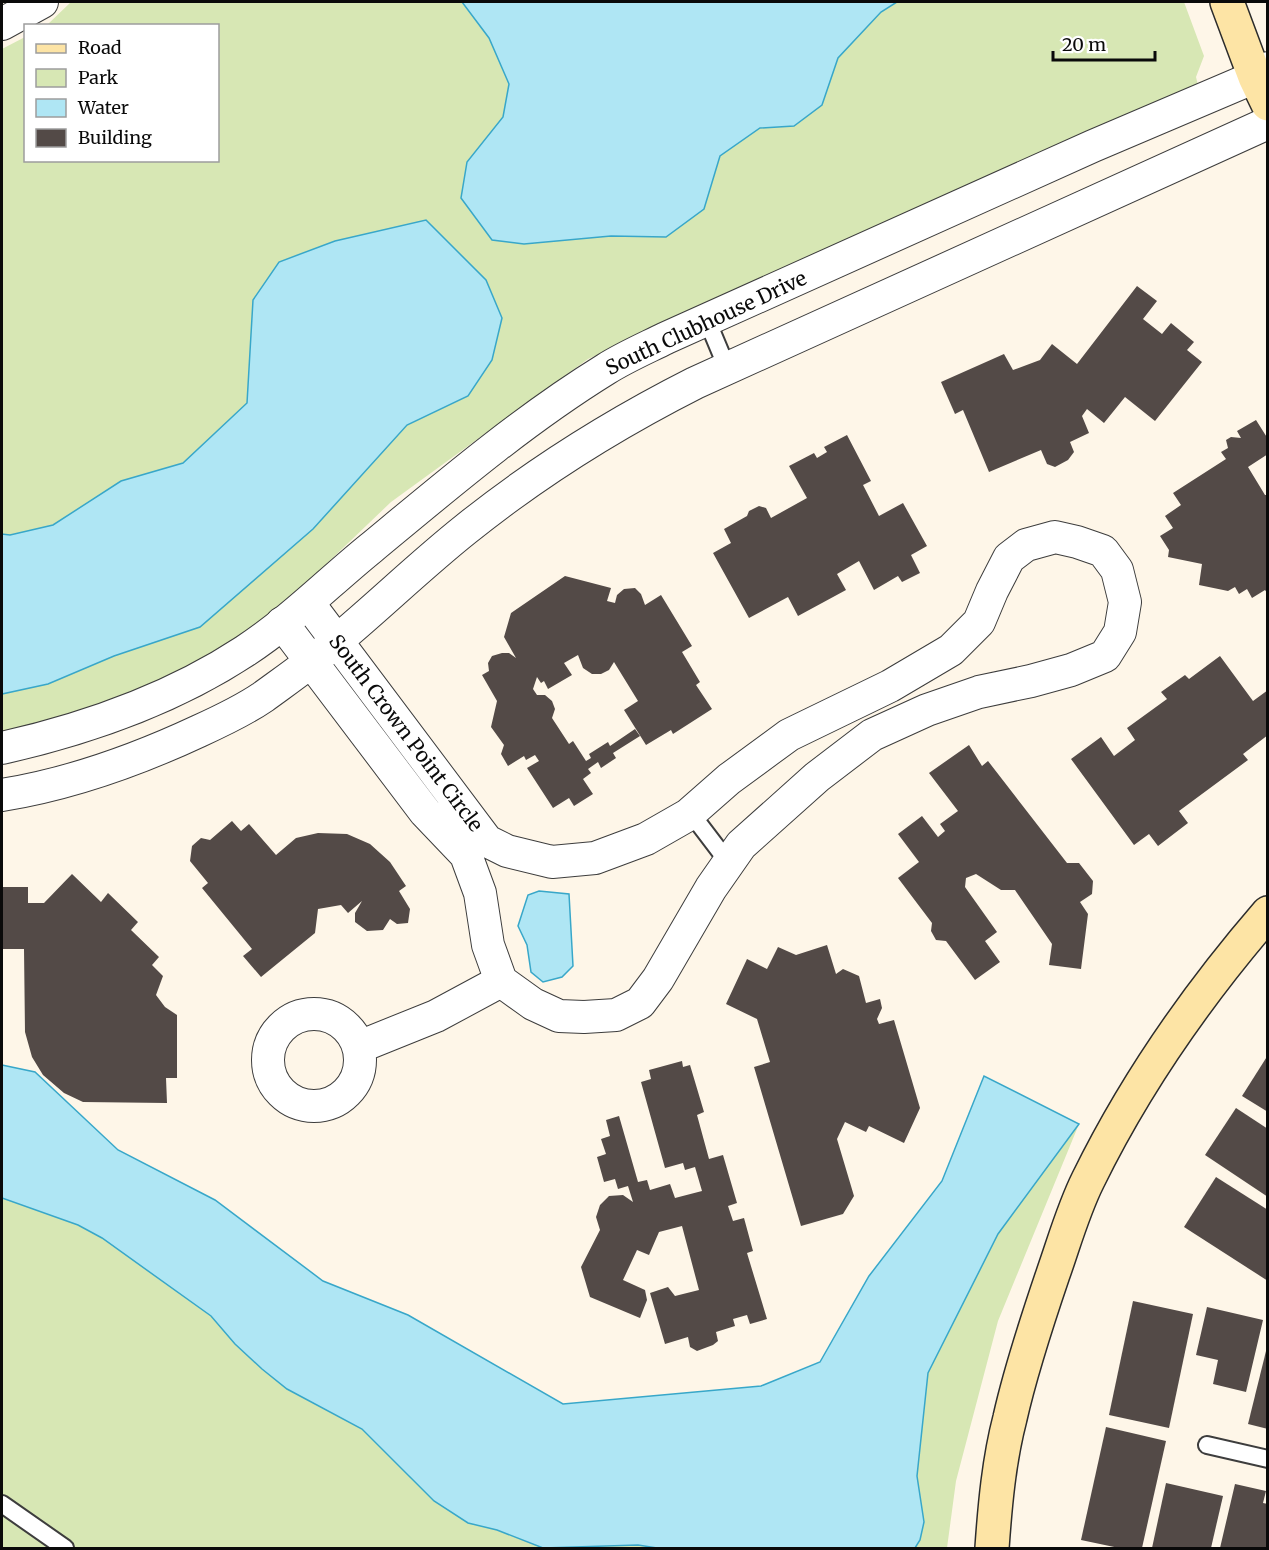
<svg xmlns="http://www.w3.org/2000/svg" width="1269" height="1550" viewBox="0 0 1269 1550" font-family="Merriweather,serif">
	<rect width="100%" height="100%" fill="#fef6e8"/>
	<!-- green -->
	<g fill="#d7e7b4">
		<path d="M71,2H1184L1204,56L1196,77L1198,85L588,359L391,502L251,636L84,717L2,739V49L25,37L26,160H218V26L47,25Z"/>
		<path d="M2,1065L35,1072L118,1150L215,1200L323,1281L408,1315L563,1404L761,1386L820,1362L869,1276L942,1181L984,1076L1079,1124L998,1321L956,1481L947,1548H2Z"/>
	</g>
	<!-- water -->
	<g fill="#afe6f4" stroke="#38a7c9" stroke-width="1.5">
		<path d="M462,2H897L881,12L838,58L822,105L794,126L760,128L720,156L704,209L666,237L611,236L524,244L492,240L461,198L467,162L503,117L509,84L489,38Z"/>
		<path d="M426,220L486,280L502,318L492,360L468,396L407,425L313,529L200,627L114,656L48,684L2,694V534L10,535L53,525L121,481L183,463L247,403L253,300L279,262L335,241Z"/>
		<path d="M539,891L569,894L573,966L562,977L543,982L531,972L527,945L518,926L528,895Z"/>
		<path d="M2,1065L35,1072L118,1150L215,1200L323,1281L408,1315L563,1404L761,1386L820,1362L869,1276L942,1181L984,1076L1079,1124L998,1234L928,1373L917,1476L924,1522L920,1540L915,1548H657L638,1545L543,1548L497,1530L468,1523L434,1501L362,1429L287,1389L262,1369L235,1344L211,1316L102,1238L78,1225L2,1198Z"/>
	</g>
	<!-- building -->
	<g fill="#534a47">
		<path d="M1137,286L1157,301L1143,319L1162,334L1171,323L1194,342L1187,350L1202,362L1155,421L1125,397L1104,423L1087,409L1082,416L1089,433L1070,442L1074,452L1068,460L1055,467L1047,464L1041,450L989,472L963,410L955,414L941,382L1004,354L1013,370L1040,360L1052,344L1077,364Z"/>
		<path d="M1256,420L1268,439V454L1248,467L1265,495H1268V594L1265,590L1252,598L1247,589L1239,594L1235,587L1228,591L1199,585L1202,564L1168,557L1169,550L1160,536L1173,528L1165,516L1181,505L1173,493L1226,459L1221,452L1228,448L1226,440L1231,437L1241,438L1237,431Z"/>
		<path d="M847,435L871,481L863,485L879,516L903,503L927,546L911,555L920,573L902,582L898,576L874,590L859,561L837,574L846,590L798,616L788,597L749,618L713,553L731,543L724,529L747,516L749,511L759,506L766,508L771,518L807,498L789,466L814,453L817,458L827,452L824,447Z"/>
		<path d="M565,576L611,588L607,601L615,603L617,595L624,589L635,588L641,594L645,605L661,595L692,646L682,652L700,682L696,685L712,709L673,734L671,730L646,745L624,710L638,701L614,662L609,670L601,674H592L583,668L578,655L564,663L572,675L548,689L544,681L541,683L537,677L533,689L537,695H545L552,701L555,709L552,718L569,744L573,741L586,761L591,758L589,754L608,742L610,746L635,729L640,736L613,753L616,758L601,768L598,762L588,769L591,773L583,779L593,794L574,806L569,798L553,808L527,768L539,761L535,755L526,760L524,756L508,766L501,754L504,745L491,727L497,701L482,675L489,671L488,663L492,656L502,653H509L516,658L504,637L511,613Z"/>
		<path d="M1220,656L1253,701L1268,690V735L1243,754L1248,760L1179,811L1188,823L1158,846L1149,834L1134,845L1071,759L1101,737L1114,756L1135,740L1127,728L1167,699L1161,692L1185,675L1189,679Z"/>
		<path d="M969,745L982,766L988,761L1067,863H1079L1093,881L1092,894L1080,902L1088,914L1081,969L1049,965L1052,944L1015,890H1001L976,874L966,878L965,887L997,932L985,941L1000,962L975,980L946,941L936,940L931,931L932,923L898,878L919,862L898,834L922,816L938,837L945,831L940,824L958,811L929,773Z"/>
		<path d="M232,821L241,831L249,824L276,855L296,838L318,833L347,834L370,844L390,862L406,886L399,891L410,909L408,923L397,924L390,919L383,930L367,931L355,922V913L362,901L348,913L341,905L318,909L315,933L261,977L243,956L252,949L202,888L208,883L190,861L192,846L201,838L210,840Z"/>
		<path d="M72,874L101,902L108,893L138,922L131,930L159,957L152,965L163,976L156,995L165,1007L177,1015V1078H166L167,1103L83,1102L64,1093L43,1075L32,1057L25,1032L24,949H2V887H28V903H44Z"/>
		<path d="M827,945L836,974L843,969L859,976L866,1003L880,999L882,1008L877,1019L879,1024L894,1020L920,1108L904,1143L869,1126L866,1132L845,1122L837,1139L854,1196L843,1214L801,1226L754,1067L770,1062L757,1019L726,1004L747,959L767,969L778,947L796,955Z"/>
		<path d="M1268,1055V1112L1242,1096Z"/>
		<path d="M682,1061L683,1067L690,1065L704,1112L697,1115L709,1159L723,1155L737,1203L728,1206L733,1221L744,1218L753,1251L747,1253L767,1319L750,1324L747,1315L733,1319L735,1326L716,1332L718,1341L713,1345L697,1351L690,1347L688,1337L665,1344L650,1293L668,1287L675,1296L699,1290L682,1226L659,1232L649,1255L637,1250L623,1280L645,1290L647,1300L640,1318L590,1297L581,1267L600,1230L596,1217L600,1205L609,1196L623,1195L633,1202L628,1186L618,1189L615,1179L604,1182L597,1157L606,1154L601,1139L610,1136L606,1120L619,1116L638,1182L647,1180L650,1190L670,1184L675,1198L702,1191L695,1167L685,1170L683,1163L665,1168L641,1082L651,1079L649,1070Z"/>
		<path d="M1236,1108L1268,1129V1197L1205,1155Z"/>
		<path d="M1216,1177L1268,1210V1281L1184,1227Z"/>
		<path d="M1133,1301L1193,1314L1169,1428L1109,1415Z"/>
		<path d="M1207,1307L1263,1320L1246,1392L1213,1384L1218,1360L1196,1355Z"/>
		<path d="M1267,1347H1268V1429L1248,1424Z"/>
		<path d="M1106,1427L1166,1441L1142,1548H1119L1081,1540Z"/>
		<path d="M1166,1483L1223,1496L1211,1548H1152Z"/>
		<path d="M1235,1484L1266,1491L1263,1503L1268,1504V1548H1220Z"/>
	</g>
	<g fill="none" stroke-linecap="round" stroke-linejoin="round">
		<!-- lane casing -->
		<g stroke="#3d3d3d" stroke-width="20">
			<g id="lane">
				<path d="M707,320L727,368"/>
				<path d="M690,812L728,862"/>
				<path d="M1207,1445L1268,1459"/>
				<path d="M2,1504L65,1548"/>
			</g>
		</g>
		<!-- street casing -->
		<g stroke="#3d3d3d" stroke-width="34">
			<g id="street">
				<path d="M2,24L42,2"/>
				<path d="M282,623L425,812L466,855L480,893L488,945L501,981L533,1004L559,1016L584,1017L616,1015L640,1003L658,979L711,888L741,845L817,777L872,735L927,710L979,692L1031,681L1071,670L1105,656L1120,632L1125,602L1117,570L1103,551L1077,542L1055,537L1026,545L1009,558L992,591L979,622L951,650L890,686L789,735L729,779L688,815L646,839L595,858L552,862L507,851L487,841L309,604"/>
				<path d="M2,748C86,729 172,699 245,651C291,621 329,582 371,548C447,485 522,421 606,369C625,357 646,348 666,338L1093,146L1255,77L1268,68"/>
				<path d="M2,795C70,784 137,760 199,731C221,721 244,710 263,697C289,678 315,660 339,639C382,603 422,564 466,529C537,472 614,424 695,383L1268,123"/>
				<circle cx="314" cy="1060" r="46"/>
				<path d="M359,1047L436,1016L501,981"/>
			</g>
		</g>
		<!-- secondary casing -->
		<g stroke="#2c2c2c" stroke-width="36">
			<g id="secondary">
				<path d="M1227,2L1255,77L1268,104"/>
				<path d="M992,1548C995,1505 999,1460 1010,1418C1021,1369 1037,1321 1053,1274C1064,1243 1073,1210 1088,1180C1135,1084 1198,994 1268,913"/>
			</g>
		</g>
		<!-- lane -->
		<use href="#lane" stroke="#fff" stroke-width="16"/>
		<!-- street -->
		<use href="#street" stroke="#fff" stroke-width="32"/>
		<!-- secondary -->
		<use href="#secondary" stroke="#fde4a5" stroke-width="33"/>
	</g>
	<g text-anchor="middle" stroke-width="6" stroke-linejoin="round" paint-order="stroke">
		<!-- street labels -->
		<g font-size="20" fill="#0a0a0a" stroke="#fff">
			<text transform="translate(706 323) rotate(-25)" y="7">South Clubhouse Drive</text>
			<text transform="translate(406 733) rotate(53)" y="7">South Crown Point Circle</text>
		</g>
	</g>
	<!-- border -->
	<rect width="1269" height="1550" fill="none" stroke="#0a0a0a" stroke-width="6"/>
	<!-- legend -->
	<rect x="24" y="24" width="195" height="138" fill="#ffffff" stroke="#9d9d9d" stroke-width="1.5"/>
	<rect x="36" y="44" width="30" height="9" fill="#fde4a5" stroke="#9d9d9d" stroke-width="1.5"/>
	<text x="78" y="54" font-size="18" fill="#0a0a0a">Road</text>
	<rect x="36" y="69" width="30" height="18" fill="#d7e7b4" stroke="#9d9d9d" stroke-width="1.5"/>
	<text x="78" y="84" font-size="18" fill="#0a0a0a">Park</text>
	<rect x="36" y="99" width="30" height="18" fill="#afe6f4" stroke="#9d9d9d" stroke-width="1.5"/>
	<text x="78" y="114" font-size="18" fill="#0a0a0a">Water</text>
	<rect x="36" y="129" width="30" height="18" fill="#534a47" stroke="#9d9d9d" stroke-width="1.5"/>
	<text x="78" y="144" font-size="18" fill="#0a0a0a">Building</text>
	<!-- scale -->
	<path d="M1053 51v9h102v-9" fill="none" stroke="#0a0a0a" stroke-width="3"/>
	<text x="1062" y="51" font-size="18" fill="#0a0a0a" stroke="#ffffff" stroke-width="4.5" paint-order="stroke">20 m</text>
</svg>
